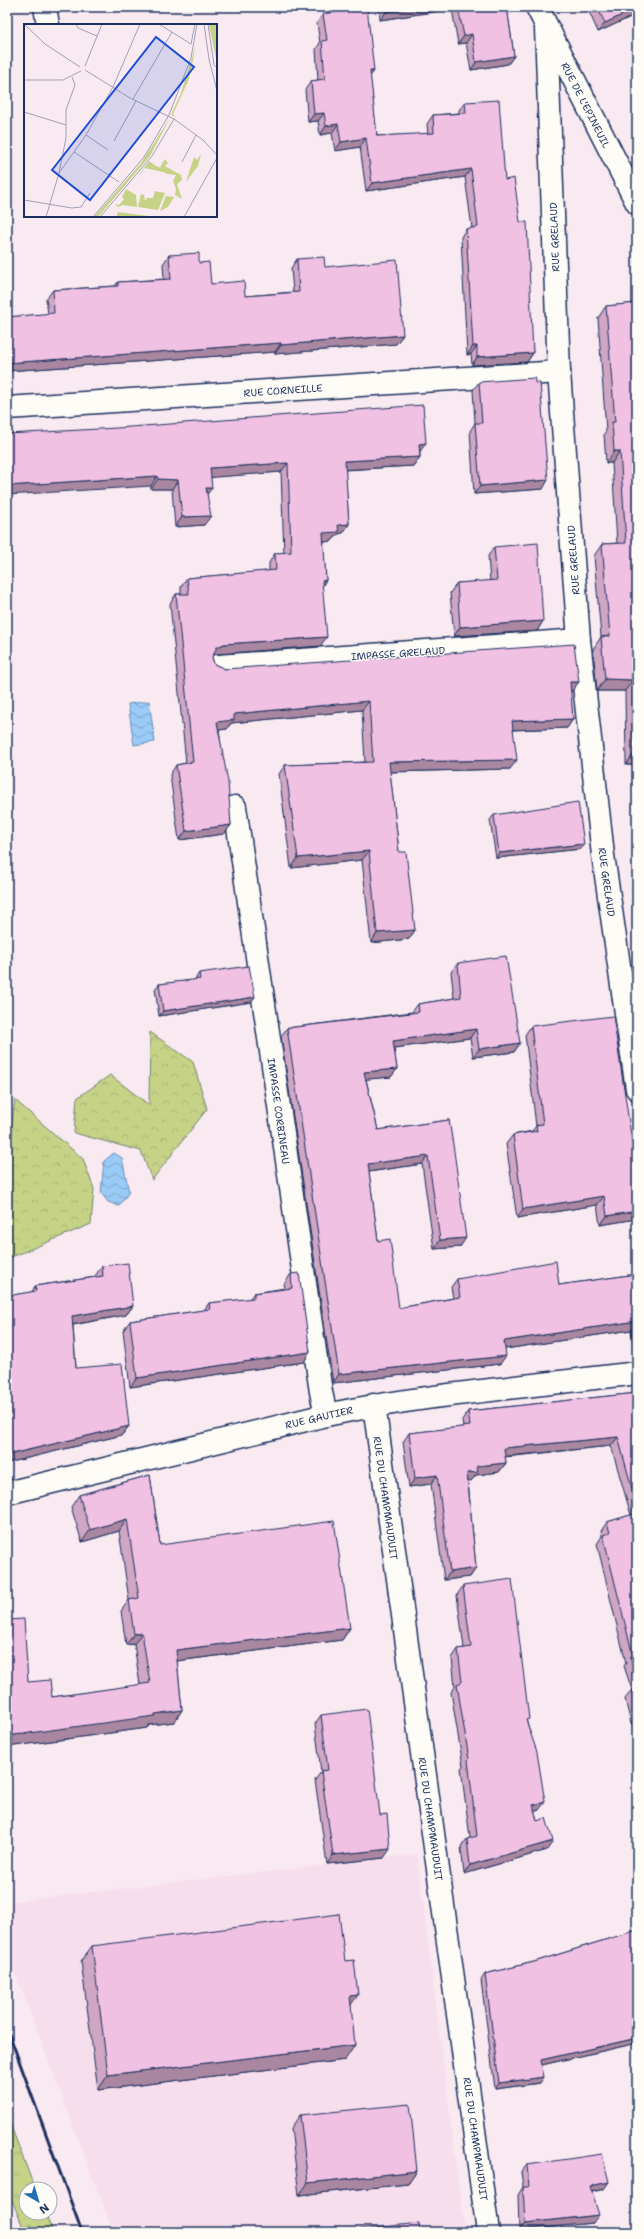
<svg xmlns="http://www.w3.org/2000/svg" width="644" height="2239" viewBox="0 0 644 2239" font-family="'Shantell Sans',sans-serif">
	<defs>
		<pattern id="grass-tufts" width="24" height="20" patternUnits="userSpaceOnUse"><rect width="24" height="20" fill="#c6d286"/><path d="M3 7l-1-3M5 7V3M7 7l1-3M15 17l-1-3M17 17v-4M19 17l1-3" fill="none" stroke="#aab576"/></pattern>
		<pattern id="forest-crowns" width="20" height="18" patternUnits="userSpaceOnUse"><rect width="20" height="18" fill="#c6d286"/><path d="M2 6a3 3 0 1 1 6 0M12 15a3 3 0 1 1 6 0" fill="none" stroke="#aab576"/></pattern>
		<pattern id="water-waves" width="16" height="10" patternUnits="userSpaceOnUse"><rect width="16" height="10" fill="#9acbf6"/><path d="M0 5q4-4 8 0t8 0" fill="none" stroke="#7da5ca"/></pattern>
	</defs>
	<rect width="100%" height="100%" fill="#f9eaf1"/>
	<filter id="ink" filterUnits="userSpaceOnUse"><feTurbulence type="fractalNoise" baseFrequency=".025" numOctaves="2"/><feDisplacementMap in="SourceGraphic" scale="8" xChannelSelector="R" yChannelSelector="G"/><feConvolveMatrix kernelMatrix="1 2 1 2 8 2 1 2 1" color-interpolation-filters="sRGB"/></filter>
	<g filter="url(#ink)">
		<!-- built -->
		<path fill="#f7deed" d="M417,1854L465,2232H113L7,1951V1902Z"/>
		<!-- grass -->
		<path fill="url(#grass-tufts)" stroke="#708072" d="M7,2116L35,2189H26V2213H45L53,2232H25L7,2188Z"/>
		<!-- forest -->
		<g fill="url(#forest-crowns)" stroke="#708072">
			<path d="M150,1032L193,1062L207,1109L152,1180L141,1151L74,1133L77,1098L110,1075L149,1105Z"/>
			<path d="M15,1100L83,1159L94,1189L91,1224L7,1259V1156Z"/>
		</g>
		<!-- water -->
		<g fill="url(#water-waves)" stroke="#678db9">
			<path d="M149,701L155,742L134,745L128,704Z"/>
			<path d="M114,1153L122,1158L129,1192L119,1206L108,1202L101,1193L104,1161Z"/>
		</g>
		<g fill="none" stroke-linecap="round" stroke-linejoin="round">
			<!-- street casing -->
			<g stroke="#1b2f5e" stroke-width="25">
				<g id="street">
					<path d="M45,7L48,25"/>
					<path d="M537,7L637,203"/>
					<path d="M546,28L559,372L579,640L603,855L637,1089"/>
					<path d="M7,408L559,372"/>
					<path d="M218,666L579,640"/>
					<path d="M235,807L321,1392L326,1415"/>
					<path d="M374,1405L488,2232"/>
				</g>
			</g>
			<!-- secondary casing -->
			<g stroke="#1b2f5e" stroke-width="25">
				<path id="secondary" d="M7,1493L326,1415C429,1394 533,1386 637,1373"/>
			</g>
			<!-- street -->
			<use href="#street" stroke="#fdfcf7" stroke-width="22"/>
			<!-- secondary -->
			<use href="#secondary" stroke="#fdfcf7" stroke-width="22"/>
			<!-- rail -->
			<path stroke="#1b2f5e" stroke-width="3" d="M7,2028L82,2232"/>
		</g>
		<!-- wall -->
		<g fill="#cfa6c4" stroke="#1b2f5e">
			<path d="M379,7H507L514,56L508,64L471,70L466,43L458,44L452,9L380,20Z"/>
			<path d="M587,7H637V12L635,15L598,32Z"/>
			<path d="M323,14L374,71L370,76L377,136L428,134L427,124L433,115L459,113V110L465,102L505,180L533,353L527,362L472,365L471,354L467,355L461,237L466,229L472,228L465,177L366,191L360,147L335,151L332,133L320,135L318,121L308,122L305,90L311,81L318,80L316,49L320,43L317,23Z"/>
			<path d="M169,255L199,263L211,284L245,296L293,292L291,268L297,259L325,267L403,335L396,344L275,354V352L7,371V317L48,314L46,299L53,290L115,286L118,282L164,279L163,264Z"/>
			<path d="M637,303V765H626L625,691H597L593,649L601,637L594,556L602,544L617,543L612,463H606L604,434L606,431L598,318L606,306Z"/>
			<path d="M479,382L543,489L474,494L470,431L475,423L473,390Z"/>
			<path d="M7,434L420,452V457L413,466L345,470L349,524L343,533L338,534L332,541L323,542L326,580L322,586L320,646L217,654L213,655L212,657L214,664L225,669L572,691H570L573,719L567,728L513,730L510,769L390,772L399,852L415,930L409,939L371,943L362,860L291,868L279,774L285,765L365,762L362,710L231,723L227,729L219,730L231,825L224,834L179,840L170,775L176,765L186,763L170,604L176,594H181V587L187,578L269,571V563L275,553H284L281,472L211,477L207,494L204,525L175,527L172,489H151V486Z"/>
			<path d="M494,547L543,621L537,631L454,636L450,593L457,583L490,581L488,556Z"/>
			<path d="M494,815L581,849L496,858L490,820Z"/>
			<path d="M458,963L520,1043L514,1052L473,1057L470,1038L394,1048L397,1069L391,1077L366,1079L378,1130L449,1120L460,1247L434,1249L422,1164L369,1172L378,1241L399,1308L453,1298L451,1287L457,1279L559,1285L637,1274V1361H636L631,1330L505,1349L500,1364L333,1383L281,1036L287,1028L412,1012L418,1004L454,998L451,972Z"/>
			<path d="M199,973L251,1002L159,1016L155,989L159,984L196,980V978Z"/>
			<path d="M531,1026L637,1175V1218L636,1219L600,1225L597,1205L517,1218L506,1144L513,1135L532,1131L536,1126L525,1035Z"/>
			<path d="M102,1266L133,1306L126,1315L73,1325L76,1368L129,1426L122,1435L7,1463V1296L32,1292L35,1286L95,1277V1276Z"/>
			<path d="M291,1274L310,1352L304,1362L130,1387L123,1331L130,1321L204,1310L209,1303L249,1299L254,1293L285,1288L284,1284Z"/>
			<path d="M637,1393V1723L631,1724L625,1699L632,1690L624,1666L626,1663L597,1544L602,1536L601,1531L607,1522L631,1515L611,1446L505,1457L506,1463L499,1472L476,1475L471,1481H468L476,1568L470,1577L444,1580L431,1484L409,1487L403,1442L409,1433L463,1427L462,1420L468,1411Z"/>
			<path d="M150,1475L160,1545L350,1628L342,1640L177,1661L182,1710L174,1722L149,1725L147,1728L7,1747V1620L28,1682L52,1697L140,1685L134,1644L126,1645L121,1611L129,1600L119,1531L82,1542L71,1507L79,1495Z"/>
			<path d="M463,1586L527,1722L539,1810L534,1812L537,1821L547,1850L464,1874L461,1847L467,1839L470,1838L461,1768L463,1766L451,1692L455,1687L452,1658L458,1649L464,1648L457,1595Z"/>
			<path d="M321,1715L384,1858L327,1864L315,1780L321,1772L315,1724Z"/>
			<path d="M637,1930V2043L542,2065L540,2083L495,2089L481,1980L485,1974L534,1962Z"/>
			<path d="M92,1946L345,1961L351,2005L345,2060L98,2090L81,1961Z"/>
			<path d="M300,2115L417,2171L408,2184L299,2195L291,2128Z"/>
			<path d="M527,2165L604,2189L592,2192L593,2223L519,2230L518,2195L523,2187L521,2172Z"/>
		</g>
		<!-- shaded-wall -->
		<g fill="#a987a0" stroke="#1b2f5e">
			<path d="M417,7H453L452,9L380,20L386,12Z"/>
			<path d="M637,8V12L635,15L598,32L605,23Z"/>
			<path d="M472,34L466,43L458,44L464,36Z"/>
			<path d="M514,56L508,64L471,70L476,62Z"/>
			<path d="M370,71H374L368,79Z"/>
			<path d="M324,113L318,121L308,122L314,114Z"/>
			<path d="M338,124L332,133L320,135L326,126Z"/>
			<path d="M366,138L360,147L335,151L341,142Z"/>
			<path d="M471,169L465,177L366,191L372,183Z"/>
			<path d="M403,335L396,344L275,354L281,345Z"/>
			<path d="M281,343L275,352L7,371V363Z"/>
			<path d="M473,346H477L471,354L467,355Z"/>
			<path d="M533,353L527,362L472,365L477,357Z"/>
			<path d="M426,443L419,453V444Z"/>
			<path d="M614,451H620L612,463H606Z"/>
			<path d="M420,457L413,466L338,470L345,461Z"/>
			<path d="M288,463L281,472L204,478L210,468Z"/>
			<path d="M157,476L151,486L7,495V486Z"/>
			<path d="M158,479L178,480L172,489H151Z"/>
			<path d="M548,480L543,489L474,494L480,486Z"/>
			<path d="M206,488H212L205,497Z"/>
			<path d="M211,516L204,525L175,527L182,517Z"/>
			<path d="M349,524L343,533L338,534L332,541L316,543L323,533L338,525Z"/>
			<path d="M326,580L320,590L322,581Z"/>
			<path d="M543,621L537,631L454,636L460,627Z"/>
			<path d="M327,637L320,646L217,654L211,656L217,647L224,644Z"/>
			<path d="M605,679L633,680L625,691H597Z"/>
			<path d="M570,682H579L572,691H563Z"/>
			<path d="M369,701L362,710L231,723L227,729L211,731L217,722L234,714Z"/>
			<path d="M573,719L567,728L505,730L512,721Z"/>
			<path d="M634,753H637V765H626Z"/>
			<path d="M517,760L510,769L383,772L389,762Z"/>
			<path d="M231,825L224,834L179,840L186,831Z"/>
			<path d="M584,844L581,849L496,858L499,853Z"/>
			<path d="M369,851L362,860L291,868L298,858Z"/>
			<path d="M415,930L409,939L371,943L377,933Z"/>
			<path d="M255,997L251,1002L159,1016L163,1011Z"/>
			<path d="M476,1029L470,1038L386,1049L393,1041Z"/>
			<path d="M520,1043L514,1052L473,1057L479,1049Z"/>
			<path d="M397,1069L391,1077L358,1080L364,1072Z"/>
			<path d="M428,1156L422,1164L361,1173L368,1164Z"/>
			<path d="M604,1196L597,1205L517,1218L523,1209Z"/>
			<path d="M637,1211V1218L636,1219L600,1225L607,1216Z"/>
			<path d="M466,1238L460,1247L434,1249L440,1240Z"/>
			<path d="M133,1306L126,1315L65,1326L72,1316Z"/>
			<path d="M637,1321L631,1330L498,1350L504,1341Z"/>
			<path d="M310,1352L304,1362L130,1387L137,1378Z"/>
			<path d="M506,1356L500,1364L333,1383L339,1374Z"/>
			<path d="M129,1426L122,1435L7,1463V1455Z"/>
			<path d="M618,1437L611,1446L498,1457L504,1448Z"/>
			<path d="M506,1463L499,1472L476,1475L471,1481L461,1482L467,1473L477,1466Z"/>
			<path d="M437,1475L431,1484L409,1487L415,1478Z"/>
			<path d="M127,1519L119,1531L82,1542L90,1530Z"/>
			<path d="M476,1568L470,1577L444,1580L450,1572Z"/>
			<path d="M350,1628L342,1640L168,1662L176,1650Z"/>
			<path d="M142,1633L134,1644L126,1645L134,1634Z"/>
			<path d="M182,1710L174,1722L149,1725L147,1728L7,1747V1736Z"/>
			<path d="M637,1716V1723L631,1724Z"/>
			<path d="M545,1802L539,1810L527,1814L533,1805Z"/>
			<path d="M553,1841L547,1850L464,1874L470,1865Z"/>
			<path d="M390,1849L384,1858L327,1864L333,1855Z"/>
			<path d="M358,1995L347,2010L350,1996Z"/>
			<path d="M637,2038V2043L537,2066L541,2060Z"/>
			<path d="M355,2045L345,2060L98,2090L108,2075Z"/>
			<path d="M544,2077L540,2083L495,2089L499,2083Z"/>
			<path d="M417,2171L408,2184L299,2195L308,2183Z"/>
			<path d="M609,2182L604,2189L585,2193L590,2186Z"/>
			<path d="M599,2215L593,2223L519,2230L525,2223Z"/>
		</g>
		<!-- building -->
		<g fill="#f1c1e4" stroke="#1b2f5e">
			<path d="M367,7L374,71H370L377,136L434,133L433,115L466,113L465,102L499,100L505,180L514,178L520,222H527L533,353L477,357V346H473L466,229L478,227L471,169L372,183L366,138L341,142L338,124L326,126L324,113L314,114L311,81L325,79L322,41L327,40L323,14Z"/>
			<path d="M385,7H417L386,12Z"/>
			<path d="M458,7H507L514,56L476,62L472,34L464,36Z"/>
			<path d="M597,7H637V8L605,23Z"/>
			<path d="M199,253V263L209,262L211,284L244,281L245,296L299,292L297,259L324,257L325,267L397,260L403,335L281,345V343L7,363V317L54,313L53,290L118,286V282L171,279L169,255Z"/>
			<path d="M637,303V753H634L633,680L605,679L601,637L610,636L602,544L626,543L620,451H614L612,422H615L606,306Z"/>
			<path d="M535,378V383H540L548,480L480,486L475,423H482L479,382Z"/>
			<path d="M423,405L426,443L419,444L420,457L345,461L349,524L338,525L339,532L323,533L326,580L322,581L327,637L224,644L217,647L212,657L214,664L225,669L574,644L579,682H570L573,719L512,721L517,760L389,762L399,852H406L415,930L377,933L369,851L298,858L285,765L373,762L369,701L234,714V720L217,722L228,782L231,825L186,831L176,765L193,762L176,594H189L187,578L276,570L275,553L291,552L288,463L210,468L212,488H206L211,516L182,517L178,480L158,479L157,476L7,486V434L117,428Z"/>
			<path d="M538,543L543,621L460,627L457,583L497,580L494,547Z"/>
			<path d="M578,802L584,844L499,853L494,815Z"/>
			<path d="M506,956L520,1043L479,1049L476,1029L393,1041L397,1069L364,1072L378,1130L449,1120L454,1151L466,1238L440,1240L428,1156L368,1164L378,1241L390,1239L399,1308L460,1297L457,1279L556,1261L559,1285L637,1274V1321L504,1341L506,1356L339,1374L287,1028L419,1012L418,1004L461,997L458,963Z"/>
			<path d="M249,966L255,997L163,1011L159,984L200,979L199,973Z"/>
			<path d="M613,1016L637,1175V1211L607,1216L604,1196L523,1209L513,1135L537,1131L536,1125L543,1124L531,1026Z"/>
			<path d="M128,1263L133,1306L72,1316L76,1368L122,1364L129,1426L7,1455V1296L36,1291L35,1286L103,1276L102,1266Z"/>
			<path d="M299,1273L310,1352L137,1378L130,1321L210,1309L209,1303L254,1298V1293L292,1288L291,1274Z"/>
			<path d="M637,1393V1507L618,1437L504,1448L506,1463L477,1466L478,1472L467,1473L476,1568L450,1572L437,1475L415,1478L409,1433L470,1426L468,1411Z"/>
			<path d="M150,1475L160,1545L334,1521L350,1628L176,1650L182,1710L155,1714V1716L7,1736V1620L24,1619L28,1682L50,1680L52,1697L150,1683L142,1633L134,1634L129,1600L139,1598L127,1519L90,1530L79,1495Z"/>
			<path d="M637,1513V1678L630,1657L633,1656L603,1535L610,1533L607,1522Z"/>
			<path d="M512,1579L529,1719L526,1720L537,1752L545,1802L533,1805L537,1821L546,1818L553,1841L470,1865L467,1839L477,1836L468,1760L469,1759L457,1684L462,1682L458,1649L471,1647L463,1586Z"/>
			<path d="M637,1689V1714L631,1690Z"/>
			<path d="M367,1709L380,1815L387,1814L390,1849L333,1855L321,1771L328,1770L321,1715Z"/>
			<path d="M339,1914L345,1961L354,1960L358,1995L350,1996L355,2045L108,2075L92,1946Z"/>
			<path d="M637,1930V2038L541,2060L544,2077L499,2083L485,1974L534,1962Z"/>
			<path d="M410,2104L417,2171L308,2183L300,2115Z"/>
			<path d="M602,2154L609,2182L590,2186L599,2215L525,2223L523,2187H529L527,2165Z"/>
			<path d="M419,2223L420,2232H338Z"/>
		</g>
	</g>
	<g text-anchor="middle" stroke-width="3" stroke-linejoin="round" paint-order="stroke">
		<!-- street labels -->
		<g font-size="10" fill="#1b2f5e" stroke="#fdfcf7">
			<text transform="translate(586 105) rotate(63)" y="4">RUE DE L'EPINEUIL</text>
			<text transform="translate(554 237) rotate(-92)" y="4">RUE GRELAUD</text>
			<text transform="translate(283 390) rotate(-4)" y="4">RUE CORNEILLE</text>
			<text transform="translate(573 560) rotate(-94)" y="4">RUE GRELAUD</text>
			<text transform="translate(398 653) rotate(-4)" y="4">IMPASSE GRELAUD</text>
			<text transform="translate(607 882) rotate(82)" y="4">RUE GRELAUD</text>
			<text transform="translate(279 1111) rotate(82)" y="4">IMPASSE CORBINEAU</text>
			<text transform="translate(319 1417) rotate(-13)" y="4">RUE GAUTIER</text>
			<text transform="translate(386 1498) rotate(82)" y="4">RUE DU CHAMPMAUDUIT</text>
			<text transform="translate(431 1819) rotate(82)" y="4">RUE DU CHAMPMAUDUIT</text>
			<text transform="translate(476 2139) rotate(82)" y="4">RUE DU CHAMPMAUDUIT</text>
		</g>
	</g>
	<!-- overview -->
	<g transform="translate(24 24)">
		<rect width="193" height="193" fill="#f9eaf1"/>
		<path d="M172,21L165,55L149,90L152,93L147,91L157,69ZM146,94L126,132L74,193H70L117,139ZM125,137L132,142L155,151L151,155L152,151L121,144L112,155ZM102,165L112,171L113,183L99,181L94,183L91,180L95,181L100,175L98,173ZM131,167L141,169L134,186L114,183L117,170L120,171L121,177L123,174H129ZM142,172L150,173L144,183L136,187ZM94,188L132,193H92Z" fill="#c6d286"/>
		<path d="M177,130L174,142L162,158L170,133L173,136ZM141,135L144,139L141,142L157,151L158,156L153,160L158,175L151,171L152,165L149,157L152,151L143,150L136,143Z" fill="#c6d286"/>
		<path d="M193,0V39L185,1Z" fill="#c6d286"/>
		<path fill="none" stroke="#a09fb6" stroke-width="1" d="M0,0L21,20L56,43M52,0L54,4L73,12M135,0L167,20L171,0M180,0L185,35L193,67M184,0L190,41L193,44M61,42L78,0M61,46L106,74L150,95L179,116L193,131M0,56H39L57,47M109,75L148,8M0,88L42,101M62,111L84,126M90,117L112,77M50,128L95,158M158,138L172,111M35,149L62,111L89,63L116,0M0,176L48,184L57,183L66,169M22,193L35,149L42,114V86L51,61L48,53M69,193L120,133L145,91L167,34L173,0M76,193L128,132L150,95M160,193L193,134"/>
		<path fill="#1d4ed8" fill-opacity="0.15" stroke="#1d4ed8" stroke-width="2" d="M132,13L170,43L66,176L28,146Z"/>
		<rect width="193" height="193" fill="none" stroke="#1b2f5e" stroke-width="2"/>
	</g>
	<!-- margin -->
	<rect width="644" height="2239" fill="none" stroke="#fdfcf7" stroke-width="24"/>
	<rect x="12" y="12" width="620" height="2215" fill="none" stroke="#1b2f5e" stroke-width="1.5" filter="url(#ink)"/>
	<!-- north arrow -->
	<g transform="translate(38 2201) rotate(142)"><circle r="19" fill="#fdfcf7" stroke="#a3aaba"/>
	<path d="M0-3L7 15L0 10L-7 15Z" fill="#1f6fb2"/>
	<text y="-6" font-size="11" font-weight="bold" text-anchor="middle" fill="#1b2f5e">N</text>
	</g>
</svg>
